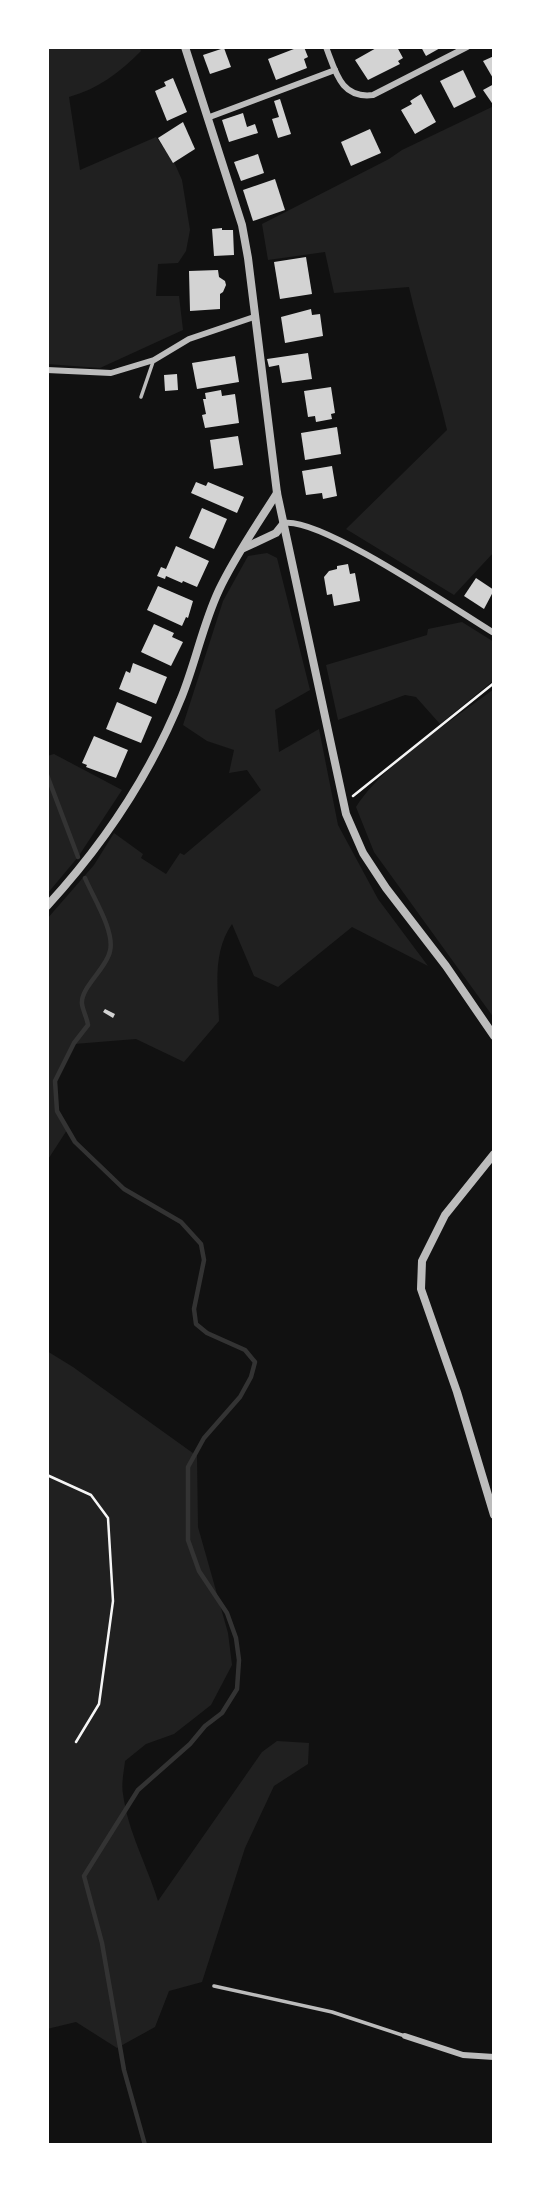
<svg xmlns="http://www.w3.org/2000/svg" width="541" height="2192" viewBox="0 0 541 2192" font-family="'Crimson Pro',serif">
	<rect width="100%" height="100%" fill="#111"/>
	<!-- green -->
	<g fill="#202020">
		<path d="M47,47H139L141,51C120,72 98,89 69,97L80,170L156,137L174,162L182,180L190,230L186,251L178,263L158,264L156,296H179L183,330L100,368L47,364Z"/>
		<path d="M494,106V552L454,595L346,529L447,430C436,382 420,336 409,287L334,293L325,252L268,260L262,224L389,159L402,150Z"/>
		<path d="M267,553L277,558L310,690L275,710L279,752L319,729L338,825L378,899L428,966L352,927L278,987L254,976L232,924C212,953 218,988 219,1021L184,1062L136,1039L74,1044C56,1080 46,1091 67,1130L47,1161V919L94,865L114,833L143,854L141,858L166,874L180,853L184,855L261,790L247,770L229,773L234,750L207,741L183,725L223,601L248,556Z"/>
		<path d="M462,622L494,642V680L440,724L416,697L405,695L338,720L326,665L427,635L428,629Z"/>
		<path d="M494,689V1018L374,852L356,807C381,766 454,719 494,689Z"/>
		<path d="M54,754L122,790L78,857L47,894V756Z"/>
		<path d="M47,1351L73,1367L197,1456L198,1527L228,1633L232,1665L211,1705L174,1734L146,1744L125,1761C124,1771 121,1784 123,1794C128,1832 147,1865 158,1901L262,1752L277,1741L309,1743L308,1764L274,1786L245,1848L202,1982L169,1991L155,2027L117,2048L76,2022L47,2029Z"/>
	</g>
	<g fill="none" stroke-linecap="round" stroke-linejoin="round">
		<!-- stream -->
		<g stroke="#333" stroke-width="4.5">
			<path d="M47,775L78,857"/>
			<path d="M85,878C93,897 115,931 110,951C107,968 80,988 82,1004C83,1011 87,1018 88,1025L74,1043L55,1081L57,1111L75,1142L124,1189L181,1222L201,1244L204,1260L194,1309L196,1324L207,1333L245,1350L255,1362L251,1377L240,1397L204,1438L188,1467V1540L199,1571L227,1613L236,1638L239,1660L237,1689L222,1713L205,1726L190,1744L138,1790L84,1876L102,1943L124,2070L145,2145"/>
		</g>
	</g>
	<!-- building -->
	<g fill="#d3d3d3">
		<path d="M299,47H304L308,57L304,59L307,68L276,80L268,59Z"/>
		<path d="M378,47H397L403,58L398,61L400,64L368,80L355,60Z"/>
		<path d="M421,47H442L426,56Z"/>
		<path d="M224,48L231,67L210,74L203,55Z"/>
		<path d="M494,56V80L483,61Z"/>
		<path d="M463,70L476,97L454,108L440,81Z"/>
		<path d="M173,78L187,112L167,121L155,91L166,86L164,82Z"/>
		<path d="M494,84V106L483,90Z"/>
		<path d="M421,94L436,122L415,134L401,110L412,104L410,101Z"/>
		<path d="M280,99L291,134L278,138L272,119L279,117L274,101Z"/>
		<path d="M243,113L247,127L255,124L258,133L229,142L222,120Z"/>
		<path d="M183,122L195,149L173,163L158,138Z"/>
		<path d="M370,129L381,153L351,166L341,142Z"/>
		<path d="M258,154L264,173L241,181L234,162Z"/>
		<path d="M275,179L285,210L253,221L243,190Z"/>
		<path d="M222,228V230H233L234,255L214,256L212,229Z"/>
		<path d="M306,257L312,294L280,299L274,262Z"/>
		<path d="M218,270L219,277L225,281L226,285L223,292L220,294V309L190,311L189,271Z"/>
		<path d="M311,309L312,315L320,314L323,336L285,343L281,317Z"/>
		<path d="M308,353L312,379L282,383L279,365L269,367L267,359Z"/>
		<path d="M235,356L239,382L197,389L192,363Z"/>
		<path d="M177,374L178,390L165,391L164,375Z"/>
		<path d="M331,387L335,413L331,414L332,419L316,422L315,416L308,417L304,391Z"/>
		<path d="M221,390L222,396L235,394L239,423L205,428L202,415L206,414L203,399H206L205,393Z"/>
		<path d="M337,427L341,454L305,460L301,433Z"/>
		<path d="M238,436L243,465L214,469L210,440Z"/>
		<path d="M332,466L337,496L323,499L322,493L306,495L302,471Z"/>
		<path d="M196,482L206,486L208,482L244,497L237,513L191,493Z"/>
		<path d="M202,508L227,519L214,549L189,538Z"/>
		<path d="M176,546L209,561L197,587L183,581L182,583L166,576L165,579L157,576L161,567L166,569Z"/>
		<path d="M348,564L350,574L355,573L360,601L334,606L332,594L327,595L324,577L329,571L337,569V566Z"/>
		<path d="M476,578L494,590L484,609L464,596Z"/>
		<path d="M158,586L193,601L188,618L186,617L182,626L147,610Z"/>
		<path d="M154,624L174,633L172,637L183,642L171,666L141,652Z"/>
		<path d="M133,663L167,677L156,704L119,689L126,671L130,673Z"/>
		<path d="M117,702L152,717L141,743L106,729Z"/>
		<path d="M94,736L128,750L116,778L86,767L87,765L82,763Z"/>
		<path d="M105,1009L115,1014L113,1018L103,1012Z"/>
	</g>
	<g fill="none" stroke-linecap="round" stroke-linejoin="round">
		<!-- path -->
		<g stroke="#f5f5f5" stroke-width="2.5">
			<path d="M353,796L494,683"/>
			<path d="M47,1475L91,1495L108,1518L113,1601L99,1704L76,1742"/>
		</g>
		<!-- service -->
		<g stroke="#bcbcbc" stroke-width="3.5">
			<path d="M141,397L153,362"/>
			<path d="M214,1986L332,2012L405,2036"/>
		</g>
		<!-- minor -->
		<g stroke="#bcbcbc" stroke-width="6">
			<path d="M326,47C336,73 341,99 373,95L467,47"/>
			<path d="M207,118L335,70"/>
			<path d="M47,370L111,373L154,360L189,339L254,317"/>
			<path d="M284,523C321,517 456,610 494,633"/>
			<path d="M405,2036L463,2055L494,2057"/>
		</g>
		<!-- tertiary -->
		<g stroke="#bcbcbc" stroke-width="8">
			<path d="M185,47L242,225L248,258L277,493L346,814L363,853L386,888L446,966L494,1036"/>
			<path d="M244,548L276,533L284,523"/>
			<path d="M47,906C103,845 151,773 182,696C196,661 203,624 219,590C235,556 257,525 277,493"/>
			<path d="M494,1154L445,1215L422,1261L421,1289L457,1392L494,1515"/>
		</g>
	</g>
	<!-- border -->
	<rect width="541" height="2192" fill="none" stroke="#ffffff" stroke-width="98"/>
</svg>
